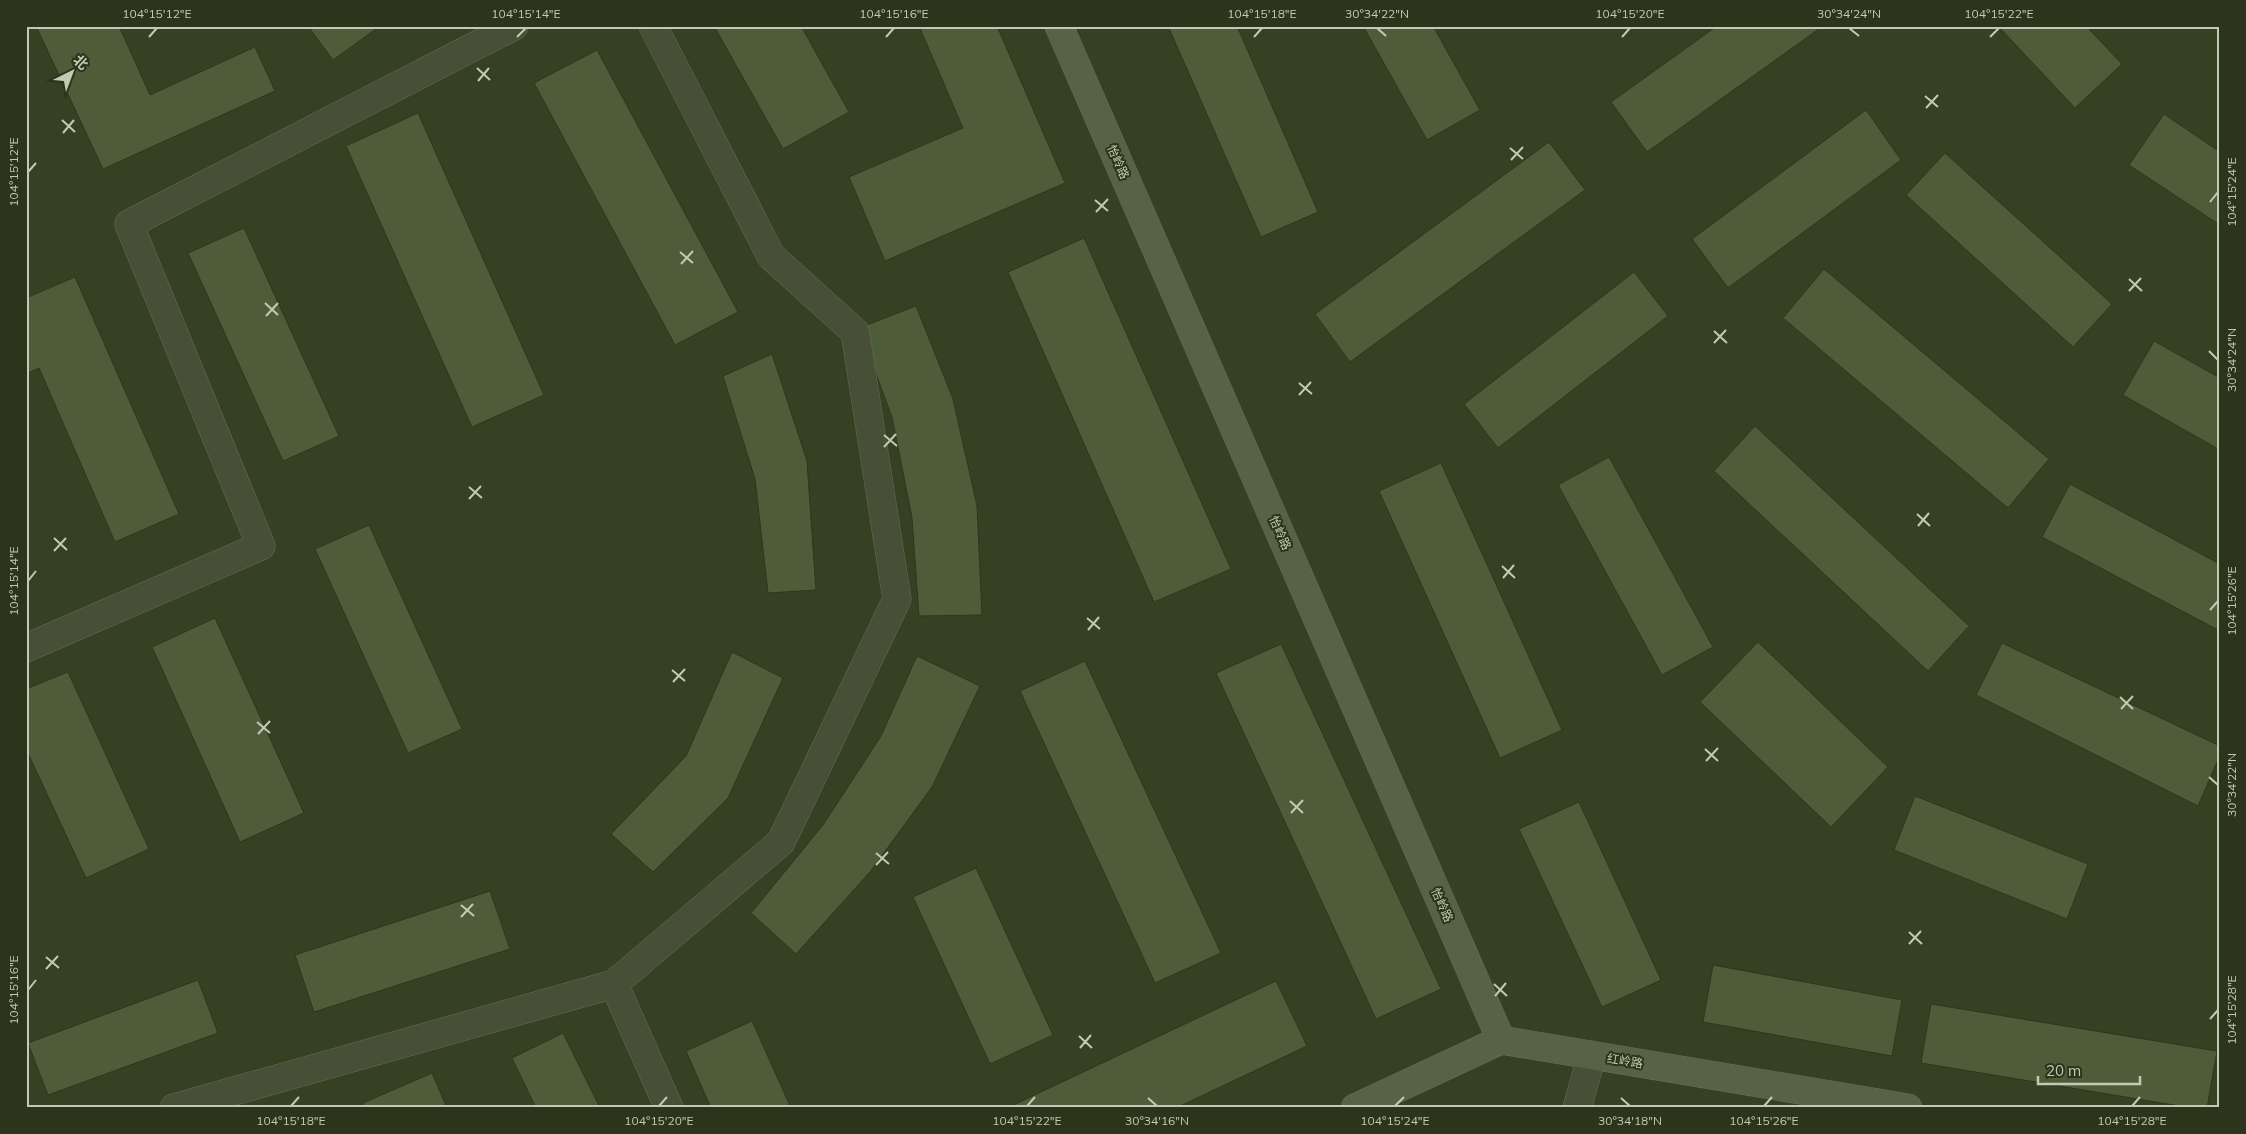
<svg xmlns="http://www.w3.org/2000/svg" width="2246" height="1134" viewBox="0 0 2246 1134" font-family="Mulish,'Noto Sans SC',sans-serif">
	<rect width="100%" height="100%" fill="#364023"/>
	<!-- building -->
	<g fill="#4f5c39" stroke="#2e371e">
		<path d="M36,26H119L150,95L255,47L275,91L103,169Z"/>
		<path d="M308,26H380L333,60Z"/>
		<path d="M714,26H801L849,112L783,149Z"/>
		<path d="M919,26H997L1065,183L885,261L849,177L963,128Z"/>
		<path d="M1168,26H1237L1318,212L1261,237Z"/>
		<path d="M1363,26H1433L1480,110L1427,140Z"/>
		<path d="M1717,26H1823L1647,152L1611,102Z"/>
		<path d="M1998,26H2086L2122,64L2075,108Z"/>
		<path d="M597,50L738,312L675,345L534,83Z"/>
		<path d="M1866,110L1901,160L1728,288L1692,239Z"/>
		<path d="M418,113L544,395L472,427L346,146Z"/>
		<path d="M2164,114L2220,152V225L2129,165Z"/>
		<path d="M1549,142L1585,190L1350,362L1315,314Z"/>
		<path d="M1945,153L2112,304L2073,347L1906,195Z"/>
		<path d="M244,228L339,436L283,461L188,253Z"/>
		<path d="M1084,238L1231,569L1154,602L1008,272Z"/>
		<path d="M1824,269L2049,459L2008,508L1783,318Z"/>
		<path d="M1634,272L1668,316L1498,448L1464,404Z"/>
		<path d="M75,277L179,514L115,542L39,368L26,374V298Z"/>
		<path d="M916,306L953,399L977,506L982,615L919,616L912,518L892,417L859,328Z"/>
		<path d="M2154,341L2220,378V450L2123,395Z"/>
		<path d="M772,354L807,461L816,590L768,593L755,479L723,376Z"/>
		<path d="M1755,426L1969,626L1928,671L1714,471Z"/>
		<path d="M1609,457L1713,647L1662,675L1558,485Z"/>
		<path d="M1441,463L1562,730L1500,758L1379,491Z"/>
		<path d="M2070,484L2220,564V631L2042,537Z"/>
		<path d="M369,525L462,729L408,753L315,549Z"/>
		<path d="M215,618L304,813L240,842L152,647Z"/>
		<path d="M1758,642L1888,767L1831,827L1700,702Z"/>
		<path d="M2002,643L2220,746V755L2198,806L1976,695Z"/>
		<path d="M1281,644L1441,989L1376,1019L1216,673Z"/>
		<path d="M732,652L783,678L728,798L653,872L611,834L686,756Z"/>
		<path d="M917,656L980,686L932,787L870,872L796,954L751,913L823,825L881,736Z"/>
		<path d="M1085,661L1221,953L1155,983L1020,691Z"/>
		<path d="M68,672L149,849L86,878L26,749V689Z"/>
		<path d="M1915,796L2088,864L2067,919L1894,850Z"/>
		<path d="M1579,802L1661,980L1602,1007L1519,829Z"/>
		<path d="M976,868L1053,1035L990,1064L913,897Z"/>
		<path d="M490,891L510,949L314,1012L295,955Z"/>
		<path d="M1713,965L1902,1000L1892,1056L1703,1022Z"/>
		<path d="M198,980L218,1033L48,1095L28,1043Z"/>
		<path d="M1276,981L1307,1046L1176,1108H1007Z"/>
		<path d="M1931,1004L2217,1051L2207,1108H2192L1921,1063Z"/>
		<path d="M752,1021L791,1108H711L686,1051Z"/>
		<path d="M563,1033L600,1108H536L512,1058Z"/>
		<path d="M432,1073L447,1108H365L363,1103Z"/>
	</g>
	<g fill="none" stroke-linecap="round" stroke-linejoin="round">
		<!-- street casing -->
		<g stroke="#646e55" stroke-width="29">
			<g id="street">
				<path d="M26,648L261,546L129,224L514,26"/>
				<path d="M614,984L669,1108"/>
				<path d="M174,1108L614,984L781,842L897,599L855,332L771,256L653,26"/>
				<path d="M1577,1108L1592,1055"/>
			</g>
		</g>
		<!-- secondary casing -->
		<g stroke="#646e55" stroke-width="29">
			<g id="secondary">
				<path d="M1059,26L1501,1040"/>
				<path d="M1355,1108L1501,1040L1908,1108"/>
			</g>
		</g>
		<!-- street -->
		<use href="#street" stroke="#475037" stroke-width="28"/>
		<!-- secondary -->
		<use href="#secondary" stroke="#576344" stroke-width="28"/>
	</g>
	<!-- ticks -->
	<path fill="none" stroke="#c1cbb3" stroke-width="2" d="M1377,28L1386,36M1849,28L1859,36M149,37L157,28M517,37L526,28M886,37L894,28M1254,37L1262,28M1622,37L1630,28M1990,37L1999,28M477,68L490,80M478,81L489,68M1925,96L1938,107M1926,108L1938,95M62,120L75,132M63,133L74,120M1510,148L1523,159M1511,160L1523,147M28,172L36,163M1095,200L1108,211M2210,202L2218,192M1096,212L1108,199M680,252L693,263M681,264L693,251M2129,279L2142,291M2129,291L2141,278M265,303L278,315M266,316L278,303M1714,331L1727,343M1714,343L1726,330M2209,351L2218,360M1299,383L1312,394M1299,395L1311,382M884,435L897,446M884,447L896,434M469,487L482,498M469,499L481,486M1917,514L1930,526M1918,526L1929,513M54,538L67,550M54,551L66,538M1502,566L1515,578M1503,578L1514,565M28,581L36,571M2210,610L2218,601M1087,618L1100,629M1088,630L1099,617M672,670L685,681M673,682L685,669M2120,697L2133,709M2121,709L2133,696M257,722L270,733M258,734L270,721M1705,749L1718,761M1706,761L1718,748M2209,777L2218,785M1290,801L1303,813M1291,813L1303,800M876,853L889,864M876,865L888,852M461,905L474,916M461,917L473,904M1909,932L1922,944M1909,944L1921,931M46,957L59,968M46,969L58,956M1494,984L1507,996M28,990L36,980M1495,996L1506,983M2210,1019L2218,1010M1079,1036L1092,1048M1080,1048L1091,1035M1148,1098L1157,1106M1621,1098L1630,1106M291,1106L299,1097M659,1106L667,1097M1027,1106L1035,1097M1395,1106L1404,1097M1764,1106L1772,1097M2132,1106L2140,1097"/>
	<g text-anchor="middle" stroke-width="4" stroke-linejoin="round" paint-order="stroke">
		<!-- street labels -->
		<g font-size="12" fill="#c1cbb3" stroke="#2c351c">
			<text transform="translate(1118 162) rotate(66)" y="4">怡岭路</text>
			<text transform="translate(1280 533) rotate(66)" y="4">怡岭路</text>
			<text transform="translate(1442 905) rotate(66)" y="4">怡岭路</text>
			<text transform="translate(1625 1061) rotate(9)" y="4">红岭路</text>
		</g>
	</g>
	<!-- border -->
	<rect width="2246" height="1134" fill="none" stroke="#2c351c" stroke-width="55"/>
	<!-- north arrow -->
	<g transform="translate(72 72) rotate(42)" stroke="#2c351c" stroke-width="4" paint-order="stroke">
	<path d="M0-4L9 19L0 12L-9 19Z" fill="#c1cbb3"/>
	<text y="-8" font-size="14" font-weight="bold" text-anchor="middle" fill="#c1cbb3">北</text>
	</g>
	<!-- scale -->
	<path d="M2038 1076v8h102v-8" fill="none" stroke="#c1cbb3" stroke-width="2.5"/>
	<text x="2046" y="1076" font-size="15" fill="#c1cbb3" stroke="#2c351c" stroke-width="4" paint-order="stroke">20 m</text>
	<rect x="28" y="28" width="2190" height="1078" fill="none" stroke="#c1cbb3" stroke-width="2"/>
	<g font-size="12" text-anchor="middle" fill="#c1cbb3">
		<text x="157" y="18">104°15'12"E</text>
		<text x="526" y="18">104°15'14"E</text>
		<text x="894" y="18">104°15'16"E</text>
		<text x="1262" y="18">104°15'18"E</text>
		<text x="1377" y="18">30°34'22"N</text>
		<text x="1630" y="18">104°15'20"E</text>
		<text x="1849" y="18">30°34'24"N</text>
		<text x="1999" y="18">104°15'22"E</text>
		<text transform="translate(14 172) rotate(-90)" y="4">104°15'12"E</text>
		<text transform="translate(2232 192) rotate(-90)" y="4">104°15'24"E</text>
		<text transform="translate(2232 360) rotate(-90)" y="4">30°34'24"N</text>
		<text transform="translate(14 581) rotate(-90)" y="4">104°15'14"E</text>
		<text transform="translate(2232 601) rotate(-90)" y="4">104°15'26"E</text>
		<text transform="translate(2232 785) rotate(-90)" y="4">30°34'22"N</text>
		<text transform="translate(14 990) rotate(-90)" y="4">104°15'16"E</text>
		<text transform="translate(2232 1010) rotate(-90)" y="4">104°15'28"E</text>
		<text x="291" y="1125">104°15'18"E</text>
		<text x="659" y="1125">104°15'20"E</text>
		<text x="1027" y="1125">104°15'22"E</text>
		<text x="1157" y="1125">30°34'16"N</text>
		<text x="1395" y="1125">104°15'24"E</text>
		<text x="1630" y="1125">30°34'18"N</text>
		<text x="1764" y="1125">104°15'26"E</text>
		<text x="2132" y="1125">104°15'28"E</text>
	</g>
</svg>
